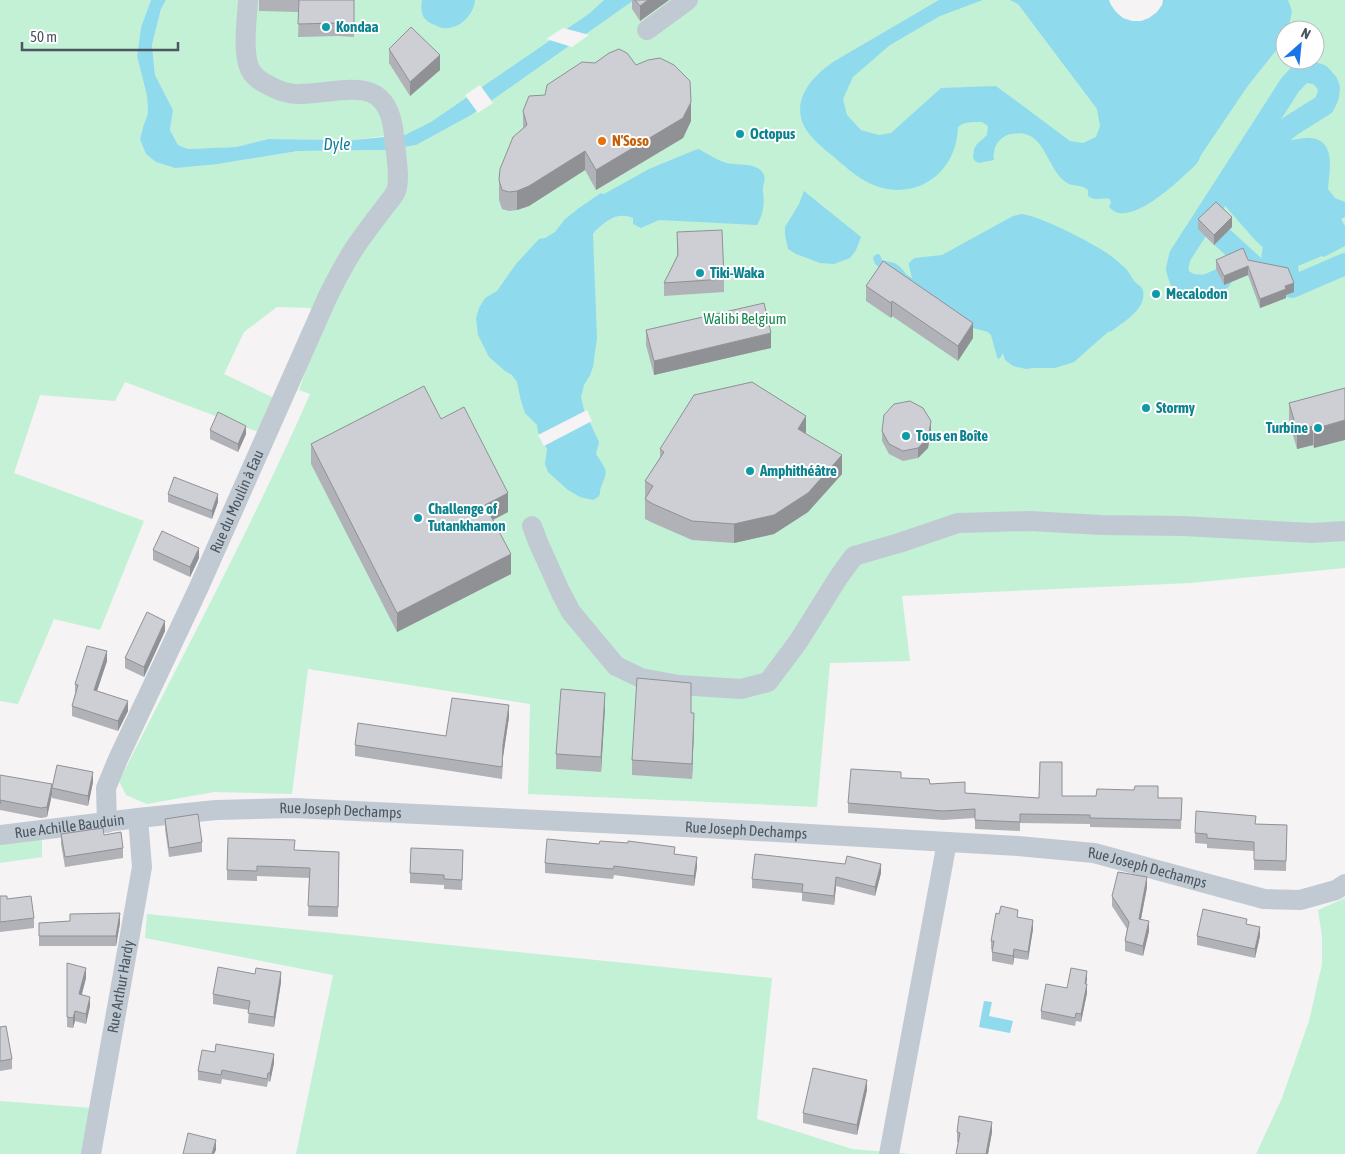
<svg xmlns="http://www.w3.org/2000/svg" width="1345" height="1154" viewBox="0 0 1345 1154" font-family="'Asap Condensed',sans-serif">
	<rect width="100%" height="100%" fill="#f5f3f3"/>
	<!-- green -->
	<g fill="#c3f1d5" fill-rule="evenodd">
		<path d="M0,0H151L141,27L137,56L147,96L148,113L143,127L140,139L218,164L298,151L386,150L385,136L353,140L268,139L236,147L188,149L178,145L170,130L173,110L155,75L152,45L161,9L166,0H1345V568L1191,583L902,596L910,661L830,663L817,807L528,794L530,704L308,669L292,794L214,792L147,804L126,795L119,781C184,653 252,526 310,394L299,390L325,315L309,308L277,307L244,332L224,374L274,398L261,433L125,382L115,401L40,395L14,473L144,521L100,630L54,619L18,704L0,701ZM1285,30H1315V60H1285Z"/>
		<path d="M42,838V857L0,863V843Z"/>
		<path d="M1345,898V1154H1256L1282,1098L1309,1021L1322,964V937L1318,910Z"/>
		<path d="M147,914L772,978L757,1119L852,1149L911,1154H296L333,975L145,938Z"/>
		<path d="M0,1101L92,1108L84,1154H0Z"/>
	</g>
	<!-- water -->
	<g fill="#90daee">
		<path d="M151,0H166L161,9L152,45L155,75L173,110L170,130L178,145L188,149L236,147L268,139L353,140L405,135L431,122L590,13L604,0H634L471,115L416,145L386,150L298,151L218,164L175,168L156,162L146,154L140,139L143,127L148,113L147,96L137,56L141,27Z"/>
		<path d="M422,0H475C474,15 459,30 443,28C440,28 438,26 435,25C431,24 425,20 423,16C421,11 421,5 422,0Z"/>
		<path d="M939,0H983L940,16L890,45L853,77L843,99L847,115L861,130L879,135L891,133L941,88L996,86L1070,141L1083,143L1096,137L1100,126L1097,109L1018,4L1010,0H1288L1292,11L1288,30H1285V36L1282,43L1247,87L1201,155C1200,157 1199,160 1198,162C1195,166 1190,170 1187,173C1173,186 1139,217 1118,213C1115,212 1111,209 1109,207L1111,203L1110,199C1102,197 1096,202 1088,196V190C1081,183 1072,188 1064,181C1045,164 1044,127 1011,134C1003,135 994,144 994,153C993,155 994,158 994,160L979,163L975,161L973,158L974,149L977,144L987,135L988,126L982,122C973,122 965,121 958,127C957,171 919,201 876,186C861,181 848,169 835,158C824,149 811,139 804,126C791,99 813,76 833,62Z"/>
		<path d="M1270,121H1275L1280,123L1287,121L1291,125V126L1287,129L1285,133L1291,140C1298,140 1305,137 1311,138C1337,141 1329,172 1328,189L1335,198L1345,202V217L1341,219L1345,226V246L1324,257L1322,256L1298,266L1299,273L1291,276L1280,269L1276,260L1255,240L1226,207L1224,199L1225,189L1217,182L1220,178C1231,184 1233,187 1242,178L1267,134L1262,130Z"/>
		<path d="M699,149C708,154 716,160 727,163C738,166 756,162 763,173C767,179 762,185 763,192C765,203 763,215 757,225L659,220L641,228L633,224V218C617,211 606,221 595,231L593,234L597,338L593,367L590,375L584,385L581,397L584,410L599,442L596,454C599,459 603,464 605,469C608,477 599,486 600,494L598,497L593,500L580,497L568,490L548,472L545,464L547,449L538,432L537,425L525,413L521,401L517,382L512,375L505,371L489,357L478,335L476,318L479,308L485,298L497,291L516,264L539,239L545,238L555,232L565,219L579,208L601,193L604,194L649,169L695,150Z"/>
		<path d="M804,191L861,237L856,250L850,258L834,264L820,263L796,254L788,249L785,235V227L799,204Z"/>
		<path d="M1022,214C1038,217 1054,225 1069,232C1088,242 1108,251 1124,267C1129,271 1131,277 1135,282C1138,285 1142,286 1143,291C1147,309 1123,322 1112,331L1108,332L1074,362L1055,368H1033L1026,369L1013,366L1005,360L1003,353L1000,358L998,359L997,357L991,335L988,332L969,327L875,264L873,258L875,255L878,254L880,255L882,260C887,262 894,261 899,266C904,270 905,275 912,278L909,266V263L914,258L942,255L1013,216Z"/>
		<path d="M984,1001L992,1002L989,1016L1013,1021L1010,1033L979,1027Z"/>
	</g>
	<!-- pier -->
	<g fill="#f5f3f3">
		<path d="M1109,0H1163L1162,5L1157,12L1149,18L1141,21H1132L1123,18L1116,12L1111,5Z"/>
		<path d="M563,28L586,34L589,35L572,47L546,39Z"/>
		<path d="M480,85L493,103L478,113L465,95Z"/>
		<path d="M587,410L592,421L544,446L538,435Z"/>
	</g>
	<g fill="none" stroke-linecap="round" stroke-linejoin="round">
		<!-- canal -->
		<g stroke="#90daee" stroke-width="22">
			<path d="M1222,237L1260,272"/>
			<path d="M1270,273L1277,227"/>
			<path d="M1221,279L1205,286L1191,285L1180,279L1177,269L1180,256L1290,85L1301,73L1310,72L1320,75L1327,83L1329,88L1328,96L1324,105L1292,125L1279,135L1275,150"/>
			<path d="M1292,287L1345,264"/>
		</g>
		<!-- minor -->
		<g stroke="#c1cad2" stroke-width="20">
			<path d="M647,30L688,0"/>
			<path d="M532,526L538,542L561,593L571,612L616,666L641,678L679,685L741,689L768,682L798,642L838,578L854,556L899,543L958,523L1030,521L1101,525L1183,526L1312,533L1345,531"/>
			<path id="s1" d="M107,823L106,788L118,759L199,587L328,296C337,278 346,260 358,243C367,230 377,217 387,204C390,200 394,196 396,191C401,179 395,149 394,135C388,70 342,94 297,94C288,94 277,90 268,85C259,81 251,75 248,64C243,44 247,21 248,0"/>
			<path id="s2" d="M0,835L138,818L216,810L294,808L705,828L1018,846L1094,853L1264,899L1300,900L1336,890L1345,884"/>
			<path id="s3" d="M91,1154L142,867L138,818"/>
			<path d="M889,1154L947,842"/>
		</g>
	</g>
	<!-- wall -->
	<g fill="#b0b2b7">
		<path d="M259,0H354V37L338,36L298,37L299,12L259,11Z"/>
		<path d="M632,0H669L640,21L632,9Z"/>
		<path d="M389,49L440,70L410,96L389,63Z"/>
		<path d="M595,63L691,121L683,138L596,190L585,170L529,206L517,210L509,211L502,209L499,200V180L523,129V111L545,95Z"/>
		<path d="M1198,219L1232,227L1214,245L1198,229Z"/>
		<path d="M677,232L724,279V292L664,296V283L677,256Z"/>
		<path d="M1216,260H1248L1294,292L1286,295V298L1260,308L1248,275L1224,285L1216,269Z"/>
		<path d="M866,286L973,338L958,361L892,316L891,318L866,301Z"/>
		<path d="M646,330L771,348L654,375L646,345Z"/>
		<path d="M1345,388L1314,448L1313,445L1297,449L1289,422V403Z"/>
		<path d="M210,430L246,434L238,452L210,439Z"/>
		<path d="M882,431H931L928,448L918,458L903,461L889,454L882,441Z"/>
		<path d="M806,434L842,474L808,512L774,534L734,543L692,540L653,523L645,519V481L660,458V449Z"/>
		<path d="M311,444L508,512L493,520L511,574L397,632L311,464Z"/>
		<path d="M168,494L218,502L212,519L168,502Z"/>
		<path d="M153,550L199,558L190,577L153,560Z"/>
		<path d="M165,631L144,677L125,668V658Z"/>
		<path d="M107,661L97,691L128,711L118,731L72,716V706L75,694V684Z"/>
		<path d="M605,708L601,772L556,769V754Z"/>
		<path d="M691,713L694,728L692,779L632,775V760Z"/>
		<path d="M509,717L503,757L502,779L355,756V745L446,736Z"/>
		<path d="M0,775L52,794L47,817L41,818L0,810V813Z"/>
		<path d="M901,778L930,784L965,793L1039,798L1062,796L1182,798L1181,829L1090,827V824L1020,823V831L975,829V818L943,820L848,813V803Z"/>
		<path d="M93,782L88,806L52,798V788Z"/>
		<path d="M165,819L202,842V852L169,857L165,829Z"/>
		<path d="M1256,824L1287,825L1286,871L1254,870V851L1207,848V844L1195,843V833Z"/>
		<path d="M61,834L104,835L123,848V858L65,867L61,844Z"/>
		<path d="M295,850L339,852L338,917L308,916L309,878L257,876V881L227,880V870Z"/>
		<path d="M463,850L462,890L444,889V885L410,883V873Z"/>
		<path d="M675,854L697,867L694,886L614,875L613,879L545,873V863Z"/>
		<path d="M881,873L875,896L836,886L834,905L802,901V893L752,888V879Z"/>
		<path d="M1147,887L1141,919L1149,931L1143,956L1125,951V941L1127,929L1112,906V896Z"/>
		<path d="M0,896L7,899L34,918V928L0,932Z"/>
		<path d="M70,914L120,923L116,946H39V923L70,921Z"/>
		<path d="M1018,917L1033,929L1028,960L1014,958L1013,965L992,961V950L991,949V941Z"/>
		<path d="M1197,936H1260L1255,958L1197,945Z"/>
		<path d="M67,963L86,978L82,994L90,1006L86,1024L75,1021L73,1028L67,1027Z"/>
		<path d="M1087,979L1086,984L1087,993L1081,1022L1076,1021L1075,1026L1041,1019V1011L1067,988Z"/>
		<path d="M281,982L274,1027L248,1023L249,1010L213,1004V994Z"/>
		<path d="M0,1027L12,1059V1069L0,1071Z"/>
		<path d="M274,1063L270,1082L268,1081L267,1087L222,1079L221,1084L198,1080V1071Z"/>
		<path d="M867,1090L857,1135L803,1123V1113Z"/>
		<path d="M957,1132H992L988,1154H956L958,1142H957Z"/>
	</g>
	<!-- shaded-wall -->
	<g fill="#909195">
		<path d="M648,0H669L640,21V6Z"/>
		<path d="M440,55V70L410,96V82Z"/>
		<path d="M691,102V121L683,138L596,190V170Z"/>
		<path d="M585,151V170L529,206L517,210V191Z"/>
		<path d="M1232,217V227L1214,245V235Z"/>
		<path d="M1248,266V275L1224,285V276Z"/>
		<path d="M1294,283V292L1286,295V298L1260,308V299L1285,286Z"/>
		<path d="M892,301V316L891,318V303Z"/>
		<path d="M973,323V338L958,361V346Z"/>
		<path d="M771,333V348L654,375V361Z"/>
		<path d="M806,416V436L798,429Z"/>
		<path d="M1345,420V440L1314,448V429Z"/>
		<path d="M931,421V431L928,448L918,458V448Z"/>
		<path d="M246,426V434L238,452V444Z"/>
		<path d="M1313,426V445L1297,449V430Z"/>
		<path d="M842,455V474L808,512L774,534L734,543V524Z"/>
		<path d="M508,493V512L485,524V505Z"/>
		<path d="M218,494V502L212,519V511Z"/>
		<path d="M199,548V558L190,577V567Z"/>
		<path d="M511,554V574L397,632V613Z"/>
		<path d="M165,621V631L144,677V667Z"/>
		<path d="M107,651V661L94,700V690Z"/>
		<path d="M605,693V708L601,772V757Z"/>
		<path d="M128,701V711L118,731V721Z"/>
		<path d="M509,705V717L503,757L502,779L503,745Z"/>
		<path d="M694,713V728L692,779V764Z"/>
		<path d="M93,772V782L88,806V796Z"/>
		<path d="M52,784V794L47,817V807Z"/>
		<path d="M697,857V867L694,886V876Z"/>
		<path d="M881,864V873L875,896V887Z"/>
		<path d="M836,877V886L834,905V896Z"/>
		<path d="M1147,877V887L1139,929V919Z"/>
		<path d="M120,913V923L116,946V936Z"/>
		<path d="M1033,920V929L1028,960V952Z"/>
		<path d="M1149,921V931L1143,956V946Z"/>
		<path d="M1260,927V936L1255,958V949Z"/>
		<path d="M1014,949V958L1013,965V956Z"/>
		<path d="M86,968V978L79,1004V994Z"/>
		<path d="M1087,971V979L1085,992V984Z"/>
		<path d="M281,972V982L274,1027V1017Z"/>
		<path d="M1087,984V993L1081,1022V1014Z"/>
		<path d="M90,997V1006L86,1024V1014Z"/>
		<path d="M75,1011V1021L73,1028V1018Z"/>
		<path d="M274,1054V1063L270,1082V1073Z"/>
		<path d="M867,1080V1090L857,1135V1125Z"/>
		<path d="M992,1122V1132L988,1154H986Z"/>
		<path d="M216,1140V1150L214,1154H212Z"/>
	</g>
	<!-- building -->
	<g fill="#cdcfd5" stroke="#909195">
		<path d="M299,0H354V24L338,23L298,24Z"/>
		<path d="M635,0H648L640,6Z"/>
		<path d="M411,27L440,55L410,82L389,49Z"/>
		<path d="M619,49L627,53L636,65L648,60L660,58L674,65L690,81L691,102L683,118L596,170L585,151L529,186L517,191L509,192L502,190L499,180L500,169L513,137L527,125L523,111L529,96L545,95L547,85L582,62L595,63L609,53Z"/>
		<path d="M1216,202L1232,217L1214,235L1198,219Z"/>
		<path d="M722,230L724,279L664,283L678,255L677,232Z"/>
		<path d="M1243,248L1248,260L1288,268L1294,283L1285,286L1286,289L1260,299L1248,266L1224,276L1216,260Z"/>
		<path d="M883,261L973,323L958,346L892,301L891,303L866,286Z"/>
		<path d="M764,303L771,333L654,361L646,330Z"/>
		<path d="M752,382L806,416L798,429L842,455L808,493L774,515L734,524L692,521L653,504L645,499L653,486L645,481L664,452L660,449L694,395Z"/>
		<path d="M424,386L441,419L464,407L508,493L485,505L511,554L397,613L311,444Z"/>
		<path d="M1345,388V420L1314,429L1313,426L1297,430L1289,403Z"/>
		<path d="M910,401L923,408L931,421L928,438L918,448L903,451L889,444L882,431L884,415L894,404Z"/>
		<path d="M218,412L246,426L238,444L210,430Z"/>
		<path d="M174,477L218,494L212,511L168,494Z"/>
		<path d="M162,531L199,548L190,567L153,550Z"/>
		<path d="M147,612L165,621L144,667L125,658Z"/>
		<path d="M87,646L107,651L94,690L128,701L118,721L72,706L78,685L75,684Z"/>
		<path d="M637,678L691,683V713H694L692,764L632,760Z"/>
		<path d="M561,689L605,693L601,757L556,754Z"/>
		<path d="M452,698L509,705L503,745L502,767L355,745L358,723L446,736Z"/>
		<path d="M1040,762H1062V796H1096L1097,789L1134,790L1135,786H1158V798H1182L1181,820L1090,818V815L1020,814V822L975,820V809L943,811L848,803L851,769L901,772V778L929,779L930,784L965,782V793L1039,798Z"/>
		<path d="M57,765L93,772L88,796L52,788Z"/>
		<path d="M0,775L52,784L47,807L41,808L0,800V804Z"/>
		<path d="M1196,811L1256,816L1255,824L1287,825L1286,861L1254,860V842L1207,838V834L1195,833Z"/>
		<path d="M198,814L202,842L169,848L165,819Z"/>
		<path d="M103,828L104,835L121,832L123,848L65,857L61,834Z"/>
		<path d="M228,838L295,840L294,850L339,852L338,907L308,906L310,868L257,866V871L227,870Z"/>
		<path d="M547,839L599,844L600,841L628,843V841L675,847L674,854L697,857L694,876L614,866L613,869L545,863Z"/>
		<path d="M411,848L463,850L462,880L444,879V875L410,873Z"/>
		<path d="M755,854L845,864L847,856L881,864L875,887L836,877L834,896L802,892L803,884L752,879Z"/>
		<path d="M1118,872L1147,877L1139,919L1149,921L1143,946L1125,941L1129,922L1112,896Z"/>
		<path d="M0,896H7V899L31,896L34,918L0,922Z"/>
		<path d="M1001,906L1018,910L1017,917L1033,920L1028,952L1014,949L1013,956L992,952L994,941H991L996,913L999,914Z"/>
		<path d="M1203,909L1247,919L1246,924L1260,927L1255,949L1197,936Z"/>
		<path d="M120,913L116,936H39V923L70,921V914Z"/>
		<path d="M67,963L86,968L79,994L90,997L86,1014L75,1011L73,1018L67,1017Z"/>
		<path d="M218,967L255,974L256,968L281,972L274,1017L248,1013L250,1001L213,994Z"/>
		<path d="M1071,968L1087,971L1085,984H1087L1081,1014L1076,1013L1075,1018L1041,1011L1046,984L1067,988Z"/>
		<path d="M6,1026L12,1059L0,1061V1027Z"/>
		<path d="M216,1044L274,1054L270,1073H268L267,1079L222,1070L221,1075L198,1071L202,1050L215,1052Z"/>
		<path d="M813,1068L867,1080L857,1125L803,1113Z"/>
		<path d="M959,1116L992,1122L986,1154H956L960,1133L957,1132Z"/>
		<path d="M188,1133L216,1140L212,1154H183Z"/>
	</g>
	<!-- markers -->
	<g fill="#0f9aa8" stroke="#fff" stroke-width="2">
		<circle cx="326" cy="27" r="5"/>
		<circle cx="740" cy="134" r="5"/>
		<circle cx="700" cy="273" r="5"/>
		<circle cx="1156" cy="294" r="5"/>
		<circle cx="1146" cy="408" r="5"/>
		<circle cx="1318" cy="428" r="5"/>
		<circle cx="906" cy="436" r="5"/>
		<circle cx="750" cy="471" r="5"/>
		<circle cx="418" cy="518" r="5"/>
	</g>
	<circle fill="#e8710a" stroke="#fff" stroke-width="2" cx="602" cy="141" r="5"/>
	<g text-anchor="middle" stroke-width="4" stroke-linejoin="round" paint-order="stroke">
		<!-- culture labels -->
		<g font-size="15" font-weight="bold" fill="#0d838f" stroke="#fff" text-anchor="start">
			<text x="336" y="32">Kondaa</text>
			<text x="750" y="139">Octopus</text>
			<text x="710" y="278">Tiki-Waka</text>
			<text x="1166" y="299">Mecalodon</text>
			<text x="1156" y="413">Stormy</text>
			<text x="1308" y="433" text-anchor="end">Turbine</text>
			<text x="916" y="441">Tous en Boîte</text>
			<text x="760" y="476">Amphithéâtre</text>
			<text x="428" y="514">Challenge of<tspan x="428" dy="17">Tutankhamon</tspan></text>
		</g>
		<!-- food labels -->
		<g font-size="15" font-weight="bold" fill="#c56008" stroke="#fff" text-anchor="start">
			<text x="612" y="146">N'Soso</text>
		</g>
		<!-- park labels -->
		<g font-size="15" fill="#17864f" stroke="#fff">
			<text x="745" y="324">Walibi Belgium</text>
		</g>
		<!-- street labels -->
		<g font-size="15" fill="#4a5661" stroke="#fff">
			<text dy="5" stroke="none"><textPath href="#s1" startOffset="350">Rue du Moulin à Eau</textPath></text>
			<text dy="5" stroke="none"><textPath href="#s2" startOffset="342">Rue Joseph Dechamps</textPath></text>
			<text dy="5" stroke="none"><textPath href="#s2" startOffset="70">Rue Achille Bauduin</textPath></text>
			<text dy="5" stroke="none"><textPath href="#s2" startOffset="748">Rue Joseph Dechamps</textPath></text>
			<text dy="5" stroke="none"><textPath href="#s2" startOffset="1152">Rue Joseph Dechamps</textPath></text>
			<text dy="5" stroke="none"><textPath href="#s3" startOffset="170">Rue Arthur Hardy</textPath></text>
		</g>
		<!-- water labels -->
		<g font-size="16" font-style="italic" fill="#0c7c9b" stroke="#fff">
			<text x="337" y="150">Dyle</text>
		</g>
	</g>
	<!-- north arrow -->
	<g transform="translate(1300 45) rotate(27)"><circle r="24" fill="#ffffff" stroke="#b7bbc0"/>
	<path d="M0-4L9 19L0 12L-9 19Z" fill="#1a73e8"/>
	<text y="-8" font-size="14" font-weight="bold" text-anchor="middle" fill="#4a5661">N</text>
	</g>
	<!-- scale -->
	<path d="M22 42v8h156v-8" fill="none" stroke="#4a5661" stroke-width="2.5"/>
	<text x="30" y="42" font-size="15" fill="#4a5661" stroke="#ffffff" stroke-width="4" paint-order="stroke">50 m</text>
</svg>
